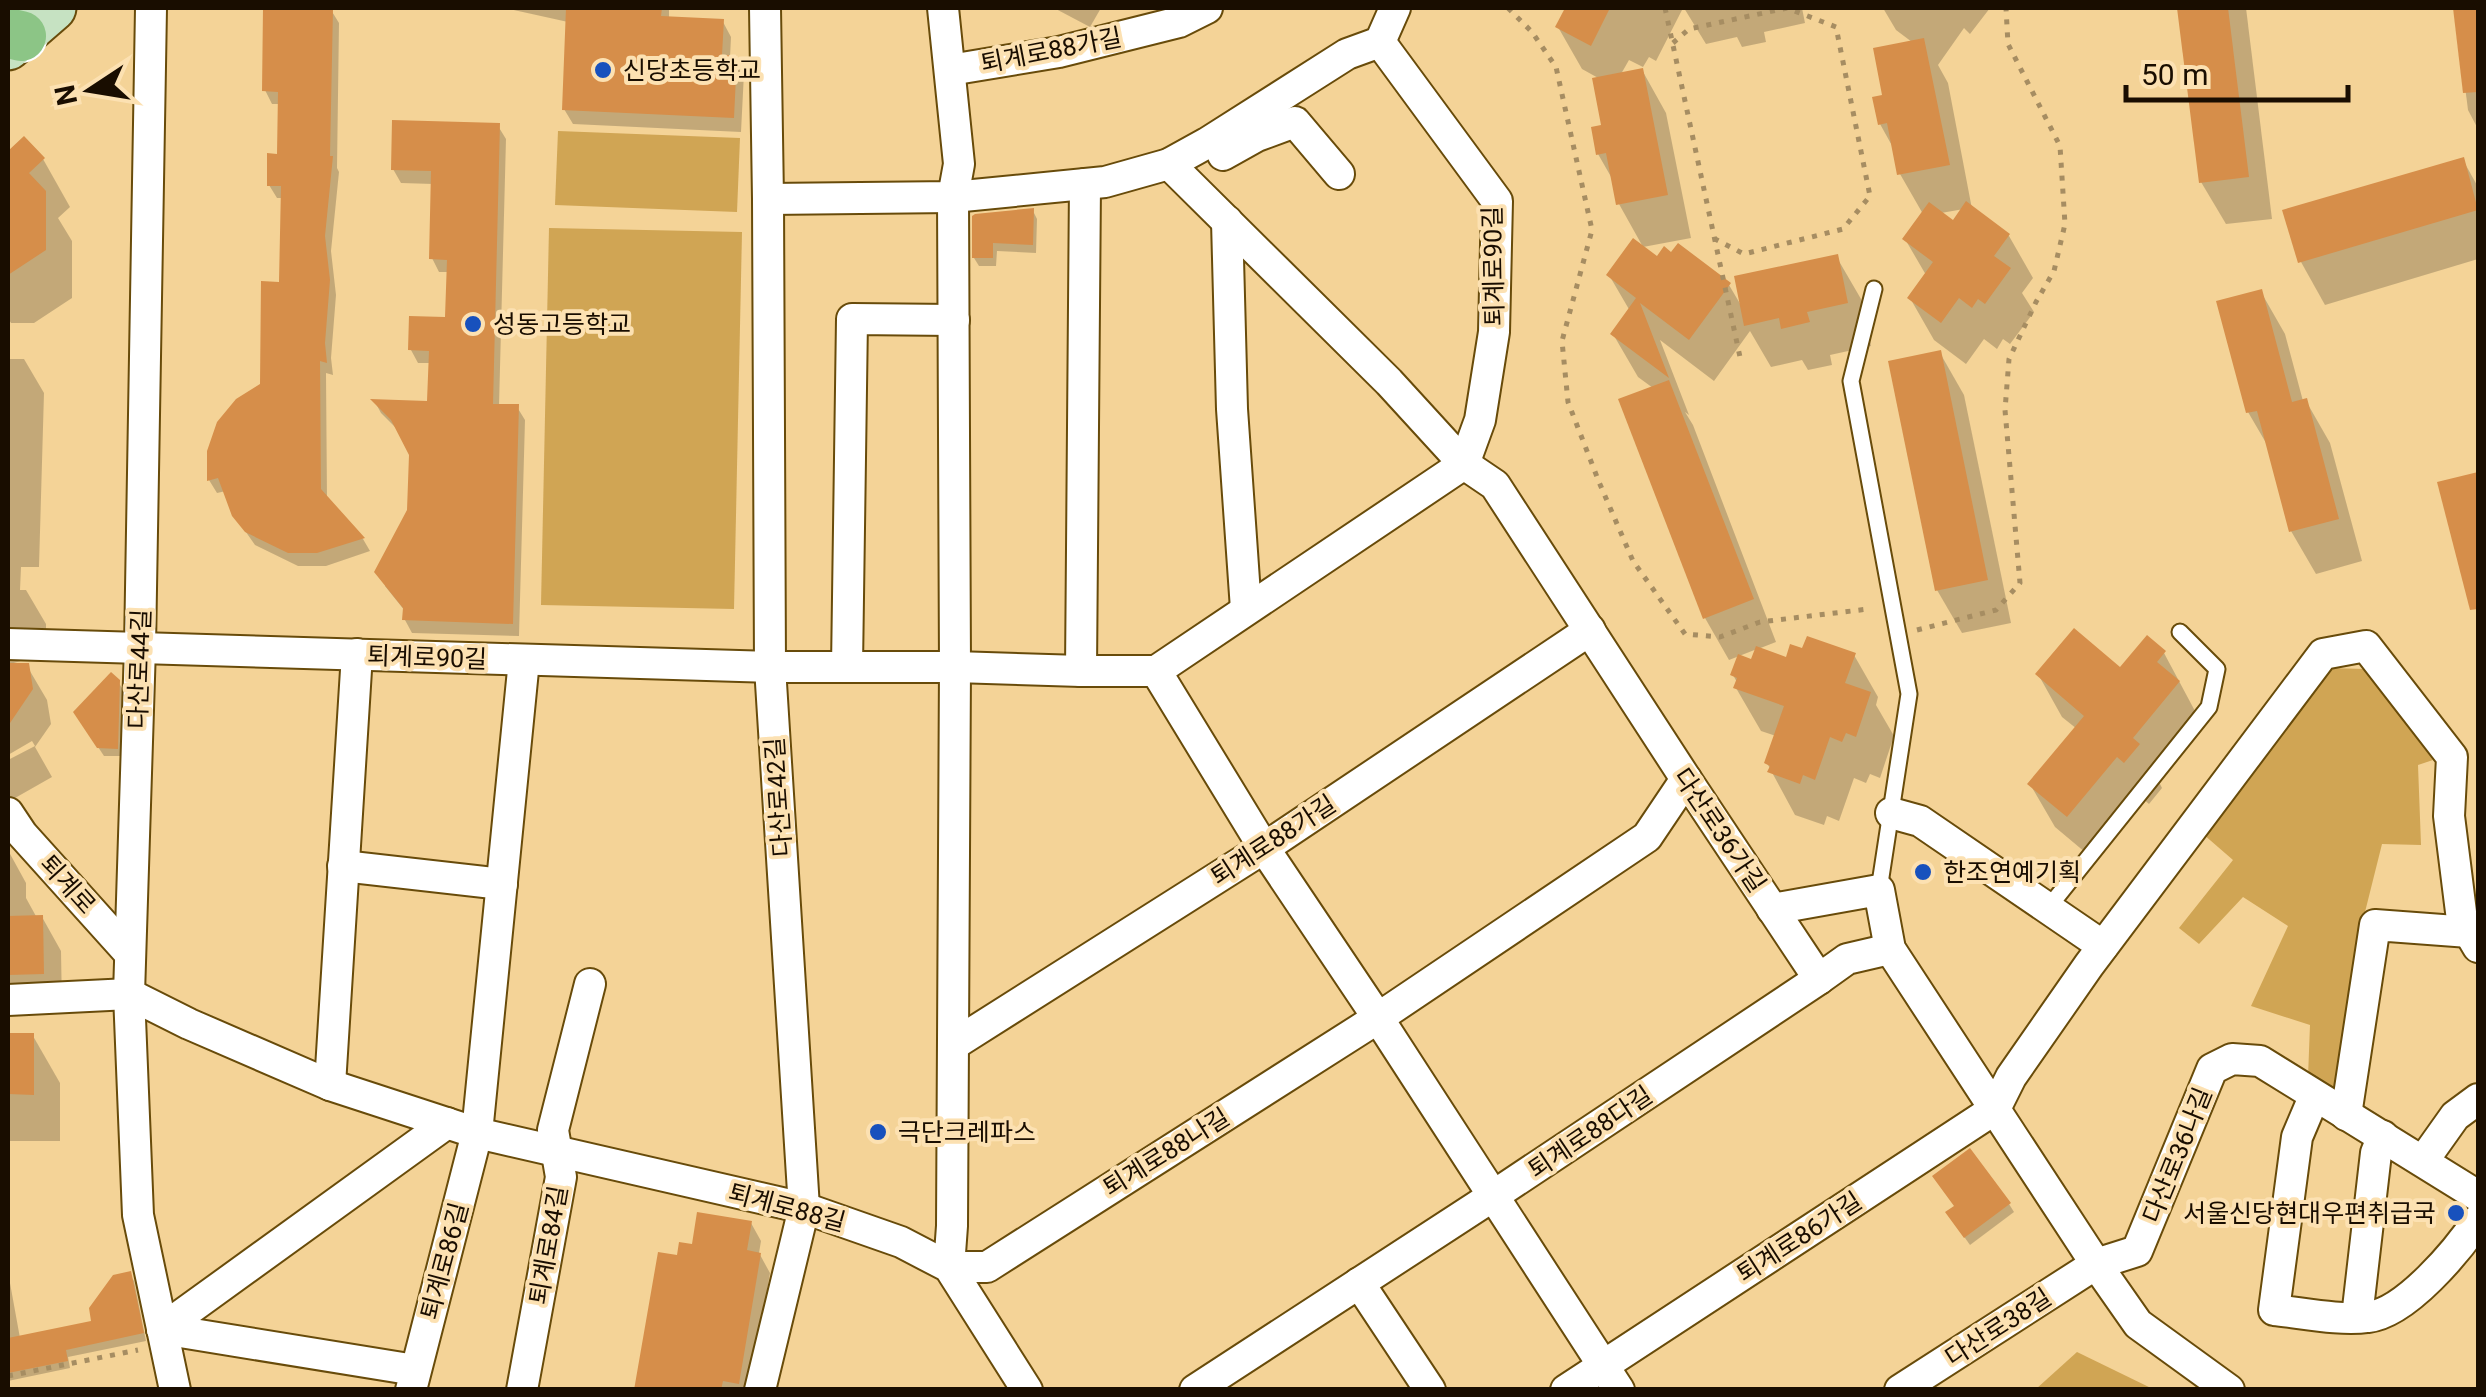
<svg xmlns="http://www.w3.org/2000/svg" width="2486" height="1397" viewBox="0 0 2486 1397" font-family="Roboto,'Noto Sans KR',sans-serif">
	<rect width="100%" height="100%" fill="#f4d397"/>
	<!-- green -->
	<g fill="#d0a554">
		<path d="M558,131L740,138L737,212L555,205Z"/>
		<path d="M549,228L742,232L734,609L541,605Z"/>
		<path d="M2327,668L2366,669L2433,760L2418,765L2421,845L2382,844L2362,924L2334,1095L2308,1077L2310,1025L2251,1006L2288,926L2243,897L2199,944L2179,928L2233,860L2203,834Z"/>
		<path d="M2077,1352L2153,1389H2036Z"/>
	</g>
	<!-- shadow -->
	<g fill="#0003" fill-rule="evenodd">
		<path d="M505,8H669V19L723,22L731,37L730,58H735L744,73L741,132L573,124L564,109L568,22Z"/>
		<path d="M1054,8H1101L1090,27Z"/>
		<path d="M1563,8H1683L1656,61L1649,57L1643,67L1629,60L1621,74L1642,70L1666,113L1691,238L1643,247L1619,204L1614,182L1598,154L1604,127L1600,79L1582,69L1558,27L1567,10Z"/>
		<path d="M1684,8H1802L1805,23L1764,32L1766,42L1742,47L1737,37L1706,44Z"/>
		<path d="M1883,8H1990L1970,34L1964,28L1938,65L1948,83L1972,209L2009,236L2033,278L2022,293L2034,312L2010,344L2003,339L1997,349L1984,339L1966,364L1934,340L1910,298L1926,275L1905,239L1923,214L1900,174L1895,151L1880,124L1885,97L1912,42L1896,30ZM1964,209L1954,223L1941,213Z"/>
		<path d="M2180,8H2246L2272,219L2226,224L2201,182Z"/>
		<path d="M2455,8H2478V129L2468,110Z"/>
		<path d="M331,10L339,23L337,168L339,172L331,251L336,295L331,358L333,375L326,373L327,499L363,539L370,551L326,566H298L255,545L234,515L226,491L217,493L209,480L262,385L281,284L283,198H277L269,185L279,156L280,104H272L265,90Z"/>
		<path d="M498,126L506,139L499,406L517,407L525,420L519,636L412,633L405,620V611L385,586L410,510L412,454L400,432L381,413L375,402L430,403L431,363H418L411,350L448,319L449,272H439L432,258L433,184L401,183L393,169Z"/>
		<path d="M24,139L43,159L70,207L58,218L72,241V298L34,323H11L8,318V155Z"/>
		<path d="M2463,160L2478,187V259L2325,305L2301,262L2286,212Z"/>
		<path d="M1033,211L1037,219L1036,253L997,251L996,266H979L974,258Z"/>
		<path d="M1836,256L1861,299L1871,346L1830,355L1832,365L1808,370L1802,360L1771,367L1750,331L1714,381L1660,340L1689,415L1685,412L1693,425L1776,642L1758,649L1787,660L1854,655L1878,697L1876,705L1894,736L1880,778L1870,774L1866,783L1854,778L1839,821L1827,816L1824,825L1795,815L1767,763L1776,736L1761,731L1736,688L1738,684L1733,675L1753,662L1757,649L1729,660L1705,618L1653,388L1638,377L1613,334L1630,311L1609,275L1657,260L1729,285L1742,307Z"/>
		<path d="M2261,292L2285,334L2303,401H2306L2330,443L2362,561L2316,574L2291,531L2269,448L2248,412Z"/>
		<path d="M1940,353L1964,395L2011,623L1962,633L1937,590Z"/>
		<path d="M8,359H24L44,393L39,567H21L20,590H26L46,624V654L10,664L27,666L47,700L51,724L35,747L52,777L8,802V760L35,746L32,741L8,755Z"/>
		<path d="M2478,474V609L2468,591L2440,484Z"/>
		<path d="M2164,653L2203,726L2158,780L2162,788L2149,804L2142,798L2092,858L2055,827L2030,784L2077,729L2062,717L2038,674L2120,671Z"/>
		<path d="M118,682L124,691L122,756H104L81,721Z"/>
		<path d="M8,843L9,852L26,883V898L37,918L42,917L61,951L62,1007L8,1008Z"/>
		<path d="M8,1035L33,1036L60,1083V1141H8Z"/>
		<path d="M2009,1204L2014,1212L1970,1245L1953,1221Z"/>
		<path d="M751,1223L761,1241L759,1253L770,1273L750,1390H637L679,1258L694,1247Z"/>
		<path d="M8,1272L20,1338L94,1323L129,1274L134,1281L146,1341L68,1357L70,1368L8,1381Z"/>
	</g>
	<!-- building -->
	<g fill="#d68e4a">
		<path d="M263,8H333L330,156H333L325,236L330,280L325,343L327,363L320,361L321,489L365,538L317,553H288L245,532L232,516L218,478L207,481V451L217,422L236,399L260,384L261,281L279,282L281,186H267V153L277,154L278,92L262,91Z"/>
		<path d="M566,8H662L661,16L724,19L722,55H737L734,118L562,110Z"/>
		<path d="M1565,8H1610L1591,46L1555,27Z"/>
		<path d="M2177,8H2228L2249,177L2199,183Z"/>
		<path d="M2453,8H2478V92L2463,93Z"/>
		<path d="M1924,38L1950,165L1897,175L1887,123L1878,125L1872,97L1882,95L1873,48Z"/>
		<path d="M1643,68L1668,195L1616,205L1606,153L1596,155L1591,127L1601,125L1592,78Z"/>
		<path d="M392,120L500,123L493,404H519L513,624L402,620L403,608L374,572L407,510L409,455L391,420L370,399L427,401L429,351L408,350L409,316L445,317L447,260L429,259L431,171L391,170Z"/>
		<path d="M24,136L45,158L29,173L46,191V250L8,275V151Z"/>
		<path d="M2464,157L2478,210L2298,263L2282,210Z"/>
		<path d="M1966,201L2010,234L1994,256L2011,268L1985,304L1978,299L1972,308L1959,298L1941,323L1907,298L1933,262L1902,239L1929,202L1953,220Z"/>
		<path d="M1034,208L1033,245L993,243V258H972V216L975,214Z"/>
		<path d="M1633,238L1657,256L1664,246L1671,252L1678,243L1731,283L1689,340L1640,303L1669,378L1610,334L1636,298L1606,275Z"/>
		<path d="M1838,254L1848,303L1807,312L1810,322L1781,329L1779,318L1744,326L1734,276Z"/>
		<path d="M2262,289L2292,402L2307,398L2339,519L2289,532L2257,411L2246,413L2216,301Z"/>
		<path d="M1941,350L1988,580L1935,591L1888,361Z"/>
		<path d="M1669,380L1754,599L1703,619L1618,399Z"/>
		<path d="M2478,472V609L2470,610L2437,482Z"/>
		<path d="M2074,628L2120,667L2147,635L2166,651L2157,662L2180,681L2133,738L2140,744L2124,763L2117,757L2067,817L2027,784L2084,716L2035,674Z"/>
		<path d="M1807,636L1856,653L1845,683L1871,692L1856,737L1846,733L1842,742L1830,737L1815,780L1803,775L1800,784L1767,772L1770,766L1764,763L1784,706L1733,688L1737,678L1730,675L1738,654L1751,659L1756,646L1786,657L1790,644L1802,648Z"/>
		<path d="M8,663H29L33,689L8,726Z"/>
		<path d="M111,672L120,680L118,749L97,748L73,712Z"/>
		<path d="M43,915L44,974L8,975V916Z"/>
		<path d="M8,1033H34V1095L8,1094Z"/>
		<path d="M1970,1148L2011,1203L1964,1238L1945,1212L1954,1206L1932,1176Z"/>
		<path d="M697,1212L752,1221L747,1250L761,1253L739,1384L723,1381L721,1390H634L658,1252L677,1255L679,1242L692,1244Z"/>
		<path d="M131,1271L144,1333L66,1350L68,1361L8,1373V1338L91,1321L89,1308L113,1275Z"/>
	</g>
	<g fill="none" stroke-linecap="round" stroke-linejoin="round">
		<!-- service casing -->
		<g stroke="#684b0a" stroke-width="19">
			<g id="service">
				<path d="M1874,289L1851,381L1909,694L1879,890"/>
				<path d="M2048,908L2209,707L2217,669L2180,632"/>
			</g>
		</g>
		<!-- minor casing -->
		<g stroke="#684b0a" stroke-width="34">
			<g id="minor">
				<path d="M151,8L140,647L129,994L138,1215L175,1390"/>
				<path d="M943,8L959,164L953,197L955,667L952,1226L949,1267H987L1378,1018L1647,837L1686,779"/>
				<path d="M950,70L1059,52L1179,22L1207,8"/>
				<path d="M1223,155L1257,136L1295,122L1339,174"/>
				<path d="M1169,164L1389,382L1464,464L1495,485L1686,779L1819,979L1847,959L1890,949"/>
				<path d="M768,199L953,197L1105,182L1169,164L1207,143L1347,54L1380,42L1395,8"/>
				<path d="M1227,221L1232,409L1246,609"/>
				<path d="M8,644L770,667H955L1081,671H1156L1464,464L1480,420L1494,332L1497,201L1380,42"/>
				<path d="M847,667L852,319L954,320"/>
				<path d="M1081,671L1085,184"/>
				<path d="M1156,671L1264,848L1378,1018L1619,1390"/>
				<path d="M8,813L22,834L130,954"/>
				<path d="M1891,813L1920,821L2103,946"/>
				<path d="M343,866L502,884"/>
				<path d="M1772,909L1879,890L1890,949L2096,1264L2138,1324L2229,1390"/>
				<path d="M8,1000L129,994L189,1024L330,1085L477,1133L804,1208L901,1242L949,1267L1027,1390"/>
				<path d="M953,1045L1264,848L1590,630"/>
				<path d="M330,1085L357,654"/>
				<path d="M2314,1097L2297,1137L2274,1310C2303,1313 2340,1321 2368,1317C2406,1313 2458,1250 2478,1220"/>
				<path d="M1995,1109L2011,1077L2089,965L2323,654L2366,646L2452,757L2449,816L2462,920L2478,947"/>
				<path d="M2346,1115L2375,925L2469,932"/>
				<path d="M2423,1161L2455,1116L2478,1099"/>
				<path d="M1359,1283L1430,1390"/>
				<path d="M2357,1317L2376,1153L2383,1136"/>
				<path d="M162,1329L447,1123"/>
				<path d="M162,1329L415,1370"/>
				<path d="M411,1390L477,1133L524,660"/>
				<path d="M522,1390L561,1177L553,1130L590,984"/>
				<path d="M760,1390L804,1208L770,667L768,199L765,8"/>
				<path d="M1195,1390L1493,1196L1819,979"/>
				<path d="M1566,1390L1995,1109"/>
				<path d="M1900,1390L2096,1264L2137,1251L2212,1069L2232,1059L2260,1061L2478,1196"/>
			</g>
		</g>
		<!-- secondary casing -->
		<g stroke="#684b0a" stroke-width="49">
			<path id="secondary" d="M8,47L53,8"/>
		</g>
		<!-- primary casing -->
		<g stroke="#fff" stroke-width="54">
			<path id="primary" d="M8,33L21,36"/>
		</g>
		<!-- path -->
		<g stroke="#a68d62" stroke-width="5" stroke-dasharray="5 8" stroke-linecap="butt">
			<path d="M1508,8L1532,32L1556,67L1592,230L1562,341L1568,402L1599,482L1633,561L1685,634L1720,637L1760,622L1868,609"/>
			<path d="M1665,8L1740,357"/>
			<path d="M1673,43L1689,29L1787,8L1836,27L1870,196L1843,229L1744,254L1715,239"/>
			<path d="M1917,630L1996,610L2020,583L2005,410L2009,359L2036,302L2054,271L2065,224L2060,146L2008,44L2006,8"/>
			<path d="M8,1376L138,1350"/>
		</g>
		<!-- service -->
		<use href="#service" stroke="#fff" stroke-width="15"/>
		<!-- minor -->
		<use href="#minor" stroke="#fff" stroke-width="30"/>
		<!-- secondary -->
		<use href="#secondary" stroke="#c6e2c2" stroke-width="45"/>
		<!-- primary -->
		<use href="#primary" stroke="#8cc586" stroke-width="50"/>
	</g>
	<!-- markers -->
	<g fill="#1851bd" stroke="#fce1b2" stroke-width="4">
		<circle cx="603" cy="70" r="10"/>
		<circle cx="473" cy="324" r="10"/>
		<circle cx="1923" cy="872" r="10"/>
		<circle cx="878" cy="1132" r="10"/>
		<circle cx="2456" cy="1213" r="10"/>
	</g>
	<g text-anchor="middle" stroke-width="8" stroke-linejoin="round" paint-order="stroke">
		<!-- street labels -->
		<g font-size="25" fill="#190d00" stroke="#fce1b2">
			<text transform="translate(1051 50) rotate(-11)" y="9">퇴계로88가길</text>
			<text transform="translate(1493 266) rotate(-91)" y="9">퇴계로90길</text>
			<text transform="translate(427 657) rotate(2)" y="9">퇴계로90길</text>
			<text transform="translate(139 669) rotate(-88)" y="9">다산로44길</text>
			<text transform="translate(778 797) rotate(-94)" y="9">다산로42길</text>
			<text transform="translate(1720 830) rotate(56)" y="9">다산로36가길</text>
			<text transform="translate(1273 840) rotate(-33)" y="9">퇴계로88가길</text>
			<text transform="translate(68 884) rotate(48)" y="9">퇴계로</text>
			<text transform="translate(1590 1132) rotate(-34)" y="9">퇴계로88다길</text>
			<text transform="translate(1166 1152) rotate(-32)" y="9">퇴계로88나길</text>
			<text transform="translate(2177 1155) rotate(-68)" y="9">다산로36나길</text>
			<text transform="translate(787 1207) rotate(15)" y="9">퇴계로88길</text>
			<text transform="translate(1799 1237) rotate(-33)" y="9">퇴계로86가길</text>
			<text transform="translate(548 1245) rotate(-80)" y="9">퇴계로84길</text>
			<text transform="translate(444 1261) rotate(-75)" y="9">퇴계로86길</text>
			<text transform="translate(1998 1327) rotate(-33)" y="9">다산로38길</text>
		</g>
		<!-- poi labels -->
		<g font-size="25" fill="#190d00" stroke="#fce1b2" text-anchor="start">
			<text x="623" y="79">신당초등학교</text>
			<text x="493" y="333">성동고등학교</text>
			<text x="1943" y="881">한조연예기획</text>
			<text x="898" y="1141">극단크레파스</text>
			<text x="2436" y="1222" text-anchor="end">서울신당현대우편취급국</text>
		</g>
	</g>
	<!-- border -->
	<rect width="2486" height="1397" fill="none" stroke="#190d00" stroke-width="20"/>
	<!-- north arrow -->
	<g transform="translate(90 90) rotate(258)" stroke="#fce1b2" stroke-width="8" paint-order="stroke">
	<path d="M0-8L18 38L0 25L-18 38Z" fill="#190d00"/>
	<text y="-15" font-size="28" font-weight="bold" text-anchor="middle" fill="#190d00">N</text>
	</g>
	<!-- scale -->
	<path d="M2126 85v15h222v-15" fill="none" stroke="#190d00" stroke-width="5"/>
	<text x="2141" y="85" font-size="30" fill="#190d00" stroke="#fce1b2" stroke-width="8" paint-order="stroke">50 m</text>
</svg>
